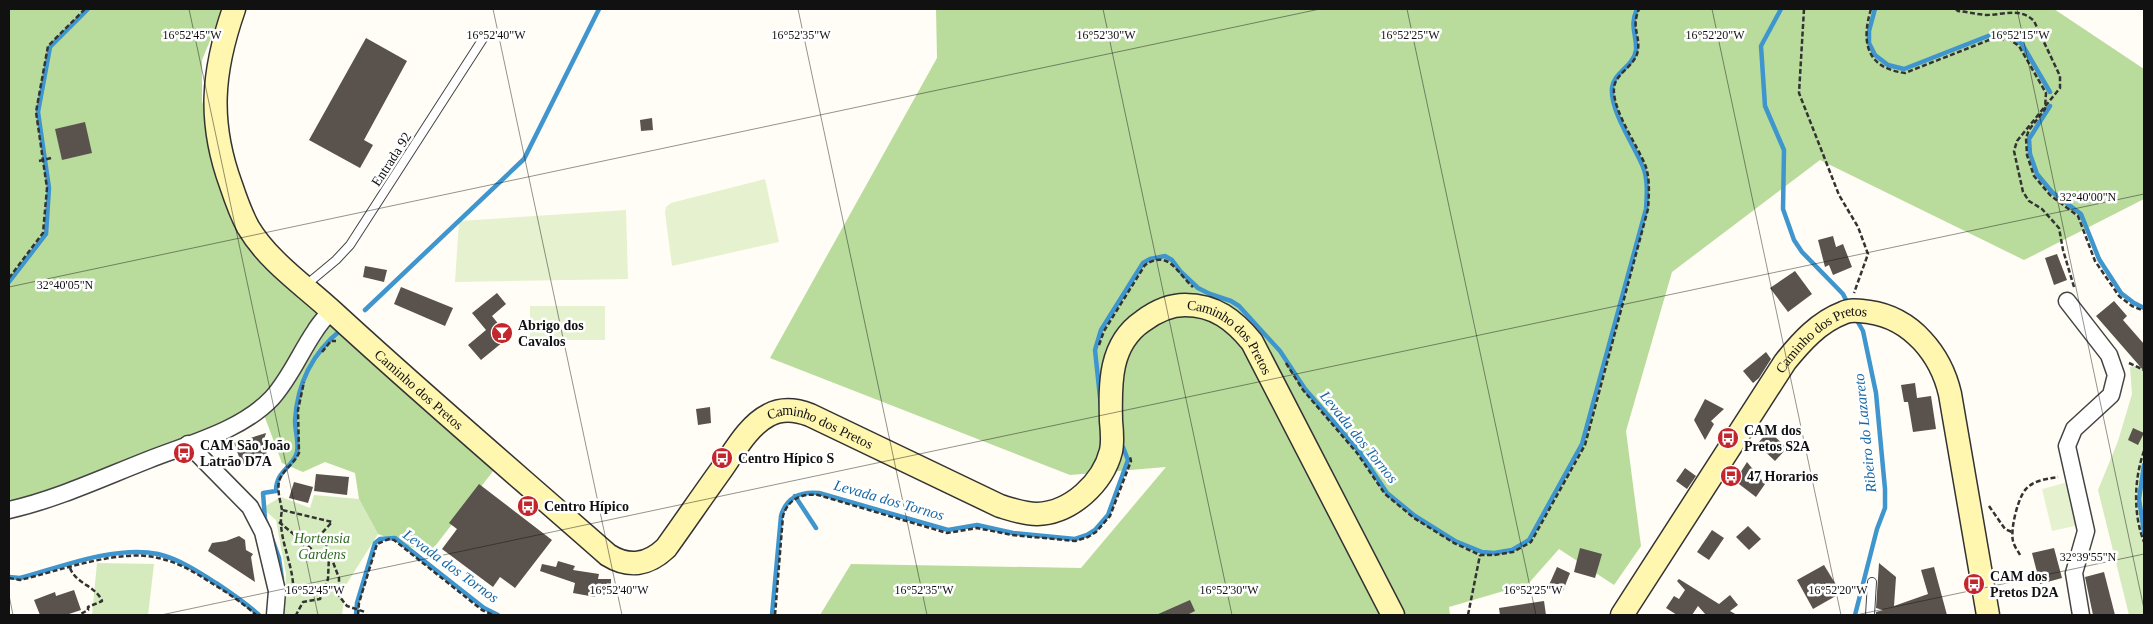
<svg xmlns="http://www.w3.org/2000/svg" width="2153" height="624" viewBox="0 0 2153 624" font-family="'Times New Roman',serif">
	<rect width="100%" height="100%" fill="#fffdf5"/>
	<!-- green -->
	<g fill="#d5ebbd">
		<path d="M2144,364V615H2129L2098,490L2118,441L2132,394L2130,367Z"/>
		<path d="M314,495L359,499L378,534L339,596L344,599L342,615H284L286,574L276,520L262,508L281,497L310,508Z"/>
		<path d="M97,563L154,564L148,615H92Z"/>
	</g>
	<!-- forest -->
	<g fill="#b9dc9c">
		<path d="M9,9H223L202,60V101L231,205L497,466L429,554L378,534L359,499L355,473L325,462L303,472L282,463L261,407L74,483L19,502L9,499Z"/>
		<path d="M936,9H2054L2144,69V199L2024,260L1820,160L1672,272L1626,431L1641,546L1614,585L1559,549L1528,584L1449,607L1450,615H820L851,564L1081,568L1166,467L1070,475L770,358L937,58Z"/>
	</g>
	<!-- pitch -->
	<g fill="#e6f2cf">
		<path d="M765,179L779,242L672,266L665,213L666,207L671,203Z"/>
		<path d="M626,210L628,279L455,282L459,221Z"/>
		<rect x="530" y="306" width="75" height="34"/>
		<path d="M2068,482L2079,525L2052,531L2042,489Z"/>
	</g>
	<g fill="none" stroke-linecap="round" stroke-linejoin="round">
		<!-- stream -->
		<g stroke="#3f96cf" stroke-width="4.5">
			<path d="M1781,9L1761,46L1765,106L1784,150L1783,209L1794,240L1802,252L1843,294L1848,304"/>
			<path d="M1875,9L1869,31V43L1875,55L1888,65L1904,69L1988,36L2005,34L2022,44L2050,92"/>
			<path d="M2050,106L2029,139L2030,154L2037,174L2052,192L2081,214L2099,259L2121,293L2134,303L2144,308"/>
			<path d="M9,282L46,234L49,188L38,112L50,47L88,9"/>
			<path d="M365,310L524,159L599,9"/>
			<path d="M1855,317L1863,331L1876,393L1885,489V508L1877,529L1855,615"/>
			<path d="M1101,407L1095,350L1101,330L1143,263L1150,259L1165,256L1172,260L1181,272L1198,288L1210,294L1231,301L1239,306L1280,351L1305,389L1359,451L1387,493L1415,516L1455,541L1482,552L1494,553L1512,550L1529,540L1582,444L1646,209C1647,195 1648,179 1643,167C1634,145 1610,111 1612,88C1613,73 1634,66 1636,50C1637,34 1629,27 1637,9"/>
			<path d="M2144,465L2139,499L2144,532"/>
			<path d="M795,496L816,528"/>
			<path d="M9,577L20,578C61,567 116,545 158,554C179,559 199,572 216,583C231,593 246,603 259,615"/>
			<path d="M282,579L279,558L265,519L263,493L276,491C276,470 293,468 297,452C299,442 295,431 295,421C297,383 312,353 342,329"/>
			<path d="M356,615L357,603L375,543L380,539L395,538L484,608L498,615"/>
			<path d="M772,615L781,516C786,498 800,491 819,493L948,530L977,525L1013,533L1075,539L1087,535L1095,530L1108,515L1128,460L1123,447"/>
		</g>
	</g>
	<!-- building -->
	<g fill="#5a524d">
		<path d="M366,38L407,61L364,140L373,145L360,168L309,140Z"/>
		<path d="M652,118L653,130L641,131L640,120Z"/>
		<path d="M85,122L92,153L62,160L55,129Z"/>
		<path d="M1833,236L1836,247L1843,244L1852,267L1833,275L1829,265L1825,267L1818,240Z"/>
		<path d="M2057,254L2067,280L2054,285L2045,258Z"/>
		<path d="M365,266L387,270L384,282L363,277Z"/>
		<path d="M1795,271L1812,294L1788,312L1770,288Z"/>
		<path d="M401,287L453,308L445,326L394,304Z"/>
		<path d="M497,293L506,304L492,316L509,337L481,360L468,345L486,330L472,313Z"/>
		<path d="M2114,301L2127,316L2123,320L2144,344V371L2096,316Z"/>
		<path d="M1766,352L1771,359L1759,378L1753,383L1743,371Z"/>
		<path d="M1915,383L1917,398L1931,396L1936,429L1913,432L1908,402H1904L1901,385Z"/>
		<path d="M1705,399L1724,409L1711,421L1714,424L1705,440L1694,420Z"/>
		<path d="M710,407L711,423L698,425L696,409Z"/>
		<path d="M2133,428L2144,433L2138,445L2128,440Z"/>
		<path d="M1769,431L1787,448L1775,461L1757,444Z"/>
		<path d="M266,433L263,443L268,457L242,465L234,443Z"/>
		<path d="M1747,462L1765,484L1756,497L1735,481Z"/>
		<path d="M1685,468L1696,476L1687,489L1676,481Z"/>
		<path d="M316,474L349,477L347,495L314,491Z"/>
		<path d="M294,482L313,487L308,503L289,498Z"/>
		<path d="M479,484L552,540L515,588L500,577L493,587L442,549L457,529L449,523Z"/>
		<path d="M1748,526L1761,539L1749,550L1736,537Z"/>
		<path d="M1712,530L1724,538L1709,560L1697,552Z"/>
		<path d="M239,536L245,540L246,550L253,554L251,557L255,582L208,551L212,543L226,541Z"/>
		<path d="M1580,548L1602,554L1595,578L1574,572Z"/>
		<path d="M2054,548L2062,578L2040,584L2032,553Z"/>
		<path d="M558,561L575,566L573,570L599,574L598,579H611V595L596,594L595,597L573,593L575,583L540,571L542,564L556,567Z"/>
		<path d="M1879,563L1896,577L1894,606L1928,594L1921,570L1934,567L1947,615H1876V612L1883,610L1876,608Z"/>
		<path d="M1824,565L1841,593L1813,609L1797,580Z"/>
		<path d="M1557,567L1570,573L1563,591L1549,585Z"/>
		<path d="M2104,572L2115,615H2093L2085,577Z"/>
		<path d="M1679,579L1719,604L1730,595L1738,605L1730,611L1737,615H1706L1698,606L1692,615H1677L1666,608L1674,596L1679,599L1685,590L1677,581Z"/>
		<path d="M74,590L81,610L66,615H40L34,600L55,592L56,596Z"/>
		<path d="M1190,600L1195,611L1187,615H1156Z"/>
		<path d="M1544,601L1546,615H1500L1499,608Z"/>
	</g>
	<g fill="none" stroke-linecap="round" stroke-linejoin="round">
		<!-- service casing -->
		<g stroke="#444" stroke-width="10">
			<g id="service">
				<path d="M306,285L336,260L350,245L486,34"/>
				<path d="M1870,615L1872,582"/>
			</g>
		</g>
		<!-- minor casing -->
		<g stroke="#444" stroke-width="19">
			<g id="minor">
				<path d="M2067,301L2109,355L2116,375L2111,395L2074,429L2067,446L2086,531L2074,573L2081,615"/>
				<path d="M188,444L250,507L263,532L277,591L275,615"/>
				<path d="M9,510C57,499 102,478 148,460C188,444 241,431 272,398C290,378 300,353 315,331C319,324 326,317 331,310"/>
			</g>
		</g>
		<!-- secondary casing -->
		<g stroke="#333" stroke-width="25">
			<g id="secondary">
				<path id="s1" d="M234,9C212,72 208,122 231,185C236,200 241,214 248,227C268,261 305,286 333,312C423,395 516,474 608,555C629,568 648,565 666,548C684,523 701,498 719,473C733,454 747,426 769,415C782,408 797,410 810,415L1000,506C1013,510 1024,514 1037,514C1071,513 1103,483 1111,451C1113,442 1112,431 1111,421C1110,384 1109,344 1143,321C1155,312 1170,305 1185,305C1215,305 1234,320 1252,342L1393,615"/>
				<path id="s2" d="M1622,615L1785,362C1801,342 1819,322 1843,313C1851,309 1860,311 1869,312C1912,318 1941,355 1950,394L1988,615"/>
			</g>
		</g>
		<!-- path -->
		<g stroke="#333" stroke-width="2.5" stroke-dasharray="5 2.5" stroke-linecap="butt">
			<path d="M1804,9L1799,93L1839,195L1858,227L1868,254L1854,293"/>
			<path d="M1871,9C1861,42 1866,68 1905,73L1994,38L2010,40L2019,46L2046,93L2045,109L2029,130L2026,138L2027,155L2034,176L2050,195L2078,216L2095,261L2119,296L2132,306L2144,311"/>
			<path d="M1956,9L1958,11C1967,12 1976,14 1986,15C2003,15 2020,7 2034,21L2060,76V88L2017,141L2014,151L2023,192L2029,201L2042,209L2059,228L2063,250L2074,287"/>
			<path d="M9,278L43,233L47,188L36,112L48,46L85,9"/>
			<path d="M1099,345L1104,331L1145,265C1169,249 1177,273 1193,287"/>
			<path d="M322,352L331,341H336"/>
			<path d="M1286,363L1303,390L1357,453L1385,494L1414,518L1454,543L1480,555H1494L1513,552L1531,542L1585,445L1648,209C1649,195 1650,180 1646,167C1638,146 1612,110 1614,88C1615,73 1636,66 1638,50C1640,34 1631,28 1639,9"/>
			<path d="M2129,363L2144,370"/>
			<path d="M2144,451C2134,479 2133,514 2144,542"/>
			<path d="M1989,506L2005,529L2012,532"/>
			<path d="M282,510C280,499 275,485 282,475C287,467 295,462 299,453L298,410L304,382"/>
			<path d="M279,522L320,556H329L328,579L320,599L303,602L296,615"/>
			<path d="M2020,555C2018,551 2014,546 2013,541C2010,530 2018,497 2026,489C2034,480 2047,479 2058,477"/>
			<path d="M70,568C76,584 96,586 102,601L88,607V610L79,615"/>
			<path d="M9,578L20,580C59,571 120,548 158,558C178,562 196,573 213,584C228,593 243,603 256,615"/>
			<path d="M293,583C291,559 277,534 282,510L332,522L322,533L339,578V596L347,606L365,612"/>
			<path d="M358,615L359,603L377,544L389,539L394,540L482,610L493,615"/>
			<path d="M775,615L783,516C788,499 802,493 818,495L947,533L977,528L1012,535L1075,541L1088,537L1096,532L1110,516L1131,461L1130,457"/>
			<path d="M1468,615L1480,555"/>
		</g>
		<!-- service -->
		<use href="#service" stroke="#fff" stroke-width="8"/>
		<!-- minor -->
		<use href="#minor" stroke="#fff" stroke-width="16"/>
		<!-- secondary -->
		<use href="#secondary" stroke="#fff6b0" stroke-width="22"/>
		<!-- path-bridge -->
		<path stroke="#333" stroke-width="2.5" stroke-dasharray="5 2.5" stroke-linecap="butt" d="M39,161L51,158"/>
	</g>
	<!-- ticks -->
	<path fill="none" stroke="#111" stroke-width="1" stroke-opacity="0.45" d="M189,9L318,615M493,9L622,615M798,9L927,615M1103,9L1232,615M1407,9L1536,615M1712,9L1841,615M2017,9L2144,609M9,287L1320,9M9,595L13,615M161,615L2144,194M1856,615L2144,554"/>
	<!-- icons -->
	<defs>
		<g id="bar-disc" transform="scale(1.125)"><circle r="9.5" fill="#c4262e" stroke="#fff"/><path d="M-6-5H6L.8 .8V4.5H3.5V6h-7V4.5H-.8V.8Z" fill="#fff"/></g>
		<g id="bus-disc" transform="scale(1.125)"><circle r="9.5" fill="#c4262e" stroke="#fff"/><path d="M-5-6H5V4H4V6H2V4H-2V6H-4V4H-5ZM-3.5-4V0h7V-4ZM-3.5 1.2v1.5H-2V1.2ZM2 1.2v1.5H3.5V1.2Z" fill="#fff"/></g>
	</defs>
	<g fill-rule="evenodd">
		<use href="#bar-disc" x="502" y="333"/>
		<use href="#bus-disc" x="1728" y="438"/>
		<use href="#bus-disc" x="184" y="453"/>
		<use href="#bus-disc" x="722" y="458"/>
		<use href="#bus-disc" x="1731" y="476"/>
		<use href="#bus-disc" x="528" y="506"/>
		<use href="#bus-disc" x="1974" y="584"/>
	</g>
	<g text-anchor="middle" stroke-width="5" stroke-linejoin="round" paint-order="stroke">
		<!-- street labels -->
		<g font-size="14" fill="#111" stroke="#fff">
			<text transform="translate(391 159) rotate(-57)" y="5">Entrada 92</text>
			<text dy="5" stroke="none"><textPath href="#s1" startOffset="1585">Caminho dos Pretos</textPath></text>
			<text dy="5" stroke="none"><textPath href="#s2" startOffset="346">Caminho dos Pretos</textPath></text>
			<text dy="5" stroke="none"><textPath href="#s1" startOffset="462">Caminho dos Pretos</textPath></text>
			<text dy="5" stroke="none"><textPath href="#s1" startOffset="1001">Caminho dos Pretos</textPath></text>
		</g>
		<!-- poi labels -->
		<g font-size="14" font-weight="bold" fill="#111" stroke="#fff" text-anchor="start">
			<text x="518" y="330">Abrigo dos<tspan x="518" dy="16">Cavalos</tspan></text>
			<text x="1744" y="435">CAM dos<tspan x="1744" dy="16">Pretos S2A</tspan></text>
			<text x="200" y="450">CAM São João<tspan x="200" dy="16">Latrão D7A</tspan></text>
			<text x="738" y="463">Centro Hípico S</text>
			<text x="1747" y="481">47 Horarios</text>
			<text x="544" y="511">Centro Hípico</text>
			<text x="1990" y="581">CAM dos<tspan x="1990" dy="16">Pretos D2A</tspan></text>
		</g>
		<!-- park labels -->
		<g font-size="14" font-style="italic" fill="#2f6b1f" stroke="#fff">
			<text x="322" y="543">Hortensia<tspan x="322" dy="16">Gardens</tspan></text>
		</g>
		<!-- water labels -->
		<g font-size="15" font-style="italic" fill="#1768a6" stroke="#fff">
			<text transform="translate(1865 433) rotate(-96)" y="5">Ribeiro do Lazareto</text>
			<text transform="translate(1359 437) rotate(51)" y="5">Levada dos Tornos</text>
			<text transform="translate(889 500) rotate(16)" y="5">Levada dos Tornos</text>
			<text transform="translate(451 566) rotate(36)" y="5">Levada dos Tornos</text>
		</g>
	</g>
	<g font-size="12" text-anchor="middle" fill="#111" stroke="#fff" stroke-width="5" stroke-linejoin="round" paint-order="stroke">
		<text x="192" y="39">16°52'45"W</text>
		<text x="496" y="39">16°52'40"W</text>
		<text x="801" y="39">16°52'35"W</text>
		<text x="1106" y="39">16°52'30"W</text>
		<text x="1410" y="39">16°52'25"W</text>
		<text x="1715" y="39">16°52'20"W</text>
		<text x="2020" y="39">16°52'15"W</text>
		<text x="2088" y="201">32°40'00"N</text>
		<text x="65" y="289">32°40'05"N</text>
		<text x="2088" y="561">32°39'55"N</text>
		<text x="315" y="594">16°52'45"W</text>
		<text x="619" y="594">16°52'40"W</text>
		<text x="924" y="594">16°52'35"W</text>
		<text x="1229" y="594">16°52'30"W</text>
		<text x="1533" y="594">16°52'25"W</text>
		<text x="1838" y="594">16°52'20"W</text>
	</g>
	<!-- border -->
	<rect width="2153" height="624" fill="none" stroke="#111111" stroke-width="20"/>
</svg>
